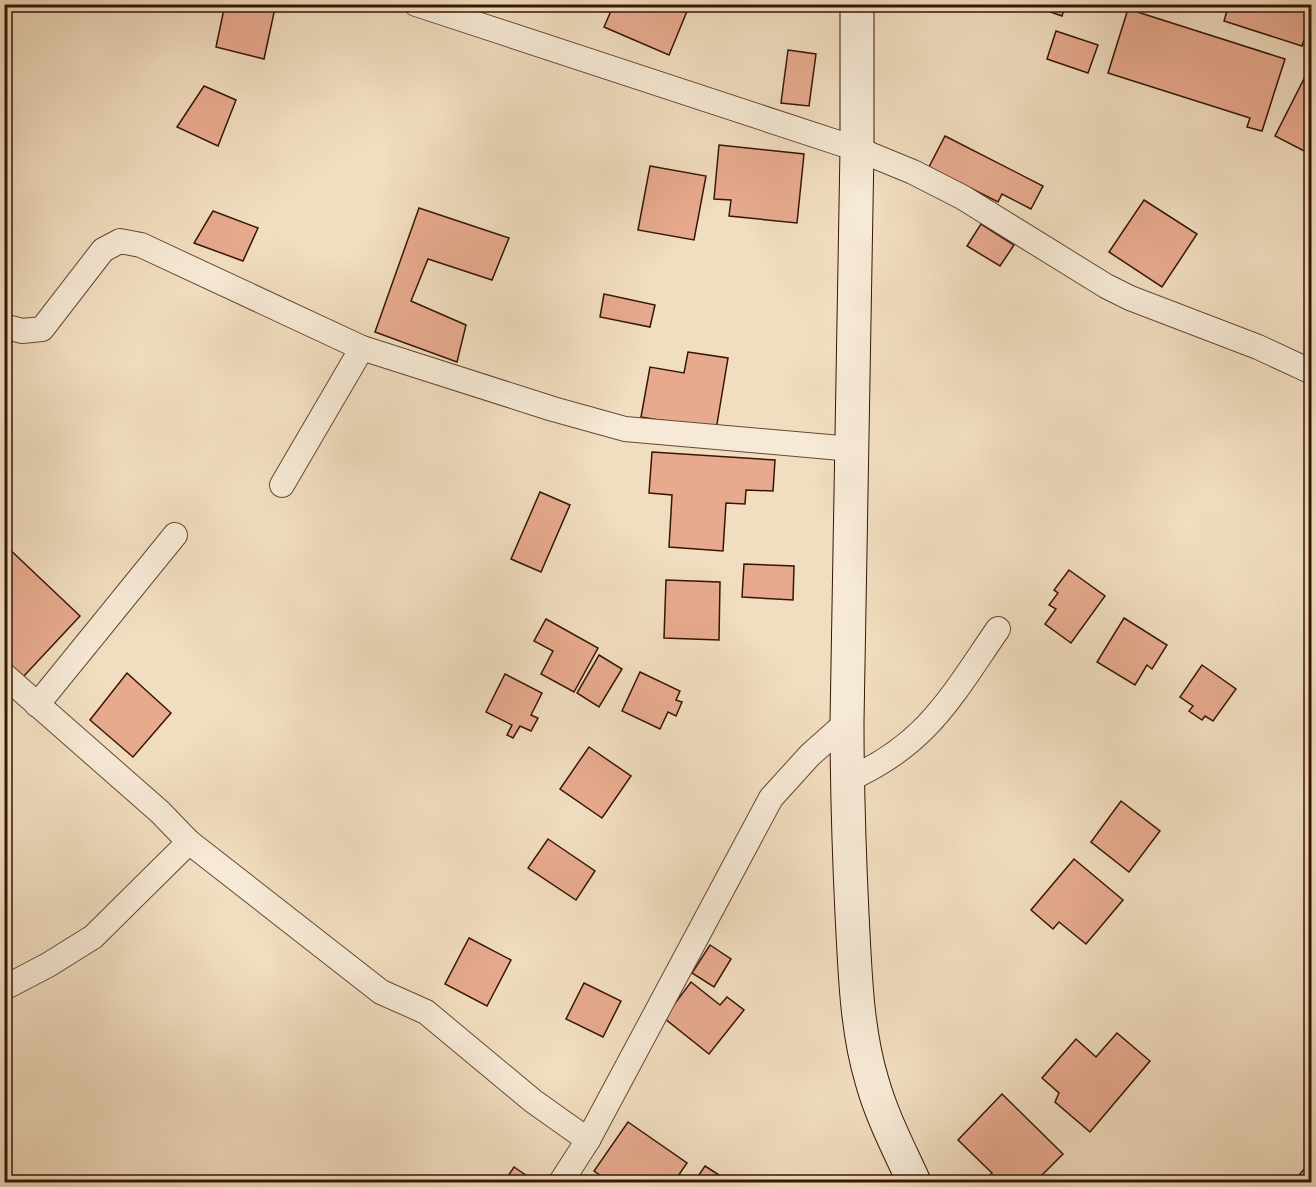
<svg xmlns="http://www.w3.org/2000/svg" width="1316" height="1187" viewBox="0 0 1316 1187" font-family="'IM FELL English',serif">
	<rect width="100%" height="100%" fill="#f1ddbf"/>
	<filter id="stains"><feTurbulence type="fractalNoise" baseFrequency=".00333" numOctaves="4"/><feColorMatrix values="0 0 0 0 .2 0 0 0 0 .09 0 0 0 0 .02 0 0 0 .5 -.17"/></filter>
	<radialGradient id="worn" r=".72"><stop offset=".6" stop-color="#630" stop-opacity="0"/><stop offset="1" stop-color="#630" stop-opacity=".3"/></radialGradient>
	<!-- building -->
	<g fill="#e8aa8f" stroke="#361605" stroke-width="1.5">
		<path d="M225,4H261L275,8L264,59L216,47Z"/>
		<path d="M614,4H690L669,55L604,27Z"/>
		<path d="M1028,4H1066L1062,16Z"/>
		<path d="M1229,4H1312V17L1302,46L1224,21Z"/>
		<path d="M1128,9L1285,59L1262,131L1247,127L1250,118L1108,73Z"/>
		<path d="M1056,31L1098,45L1088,73L1047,59Z"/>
		<path d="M788,50L816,54L809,106L781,103Z"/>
		<path d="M1311,65H1312V155L1275,136Z"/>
		<path d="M204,86L236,100L218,146L177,127Z"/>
		<path d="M945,136L1043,186L1031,209L1002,194L998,202L929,167Z"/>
		<path d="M719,145L804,154L797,223L729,216L731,200L714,199Z"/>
		<path d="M650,166L706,176L694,240L638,230Z"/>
		<path d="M1144,200L1197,234L1162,287L1109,252Z"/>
		<path d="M419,208L509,238L492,280L428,259L411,301L466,325L457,362L375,332Z"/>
		<path d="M213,211L258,228L243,261L194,243Z"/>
		<path d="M981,224L1014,245L1000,266L967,246Z"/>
		<path d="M604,294L655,305L650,327L600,317Z"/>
		<path d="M688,352L728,358L716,430L641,417L650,367L684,373Z"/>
		<path d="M652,452L775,460L773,491L746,490L745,504L726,503L723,551L669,547L672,495L649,493Z"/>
		<path d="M540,492L570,505L541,572L511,559Z"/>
		<path d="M4,544L80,616L23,677L4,659Z"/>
		<path d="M744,564L794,566L793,600L742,597Z"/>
		<path d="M1069,570L1105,596L1071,643L1045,624L1056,609L1049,605L1058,593L1054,590Z"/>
		<path d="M666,580L720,582L719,640L664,638Z"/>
		<path d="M1124,618L1167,645L1152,669L1147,665L1135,685L1097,662Z"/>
		<path d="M546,619L598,648L574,692L541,674L553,651L534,641Z"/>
		<path d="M599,655L622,669L599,707L577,693Z"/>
		<path d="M1202,665L1236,689L1213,721L1205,716L1202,720L1189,711L1193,706L1180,697Z"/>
		<path d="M640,672L680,691L676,700L682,702L676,716L668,712L660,729L622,711Z"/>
		<path d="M127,673L171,713L133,757L90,720Z"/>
		<path d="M505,674L542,693L531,715L538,718L531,731L520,726L513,738L507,735L512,725L486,712Z"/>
		<path d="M589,747L631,776L602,818L560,789Z"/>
		<path d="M1121,801L1160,831L1129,872L1091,842Z"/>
		<path d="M548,839L595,871L576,900L528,868Z"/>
		<path d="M1074,859L1123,900L1086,944L1059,922L1053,929L1031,910Z"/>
		<path d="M469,938L511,960L487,1006L445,984Z"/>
		<path d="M710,945L731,959L714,987L692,973Z"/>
		<path d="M691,982L720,1005L727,997L744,1010L709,1054L664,1018Z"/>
		<path d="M584,983L621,1001L603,1037L566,1019Z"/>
		<path d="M1117,1033L1150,1061L1090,1132L1055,1102L1059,1093L1042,1078L1076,1039L1096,1057Z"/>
		<path d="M1002,1094L1063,1154L1035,1182H983L992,1173L958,1140Z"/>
		<path d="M628,1122L687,1163L674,1182H610L594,1171Z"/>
		<path d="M705,1166L730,1182H694Z"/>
		<path d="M514,1167L536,1182H504Z"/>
		<path d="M1305,1168L1312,1174V1182H1293Z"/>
	</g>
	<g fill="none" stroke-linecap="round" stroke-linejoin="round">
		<!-- street casing -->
		<g stroke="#654834" stroke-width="26">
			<g id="street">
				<path d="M416,4L857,149L913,172L962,197L1106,286L1130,298L1258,347L1312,372"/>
				<path d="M4,326L22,331L42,329L103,250L120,241L141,245L362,348L553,409L625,429L852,449"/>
				<path d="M282,485L362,348"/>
				<path d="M4,675L160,812L189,842"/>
				<path d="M37,705L175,535"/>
				<path d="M847,780C927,745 951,697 998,629"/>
				<path d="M4,988L48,965L93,937L189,842L381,992L426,1012L533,1101L588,1140L771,798L810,755L847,722"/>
				<path d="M561,1182L588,1140"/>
			</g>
		</g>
		<!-- secondary casing -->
		<g stroke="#361605" stroke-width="35">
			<path id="secondary" d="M857,4V149L847,722C847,786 849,850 852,914C855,969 856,1028 872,1081C882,1117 899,1149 914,1182"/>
		</g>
		<!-- street -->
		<use href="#street" stroke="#f6e9d5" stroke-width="24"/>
		<!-- secondary -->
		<use href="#secondary" stroke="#f6e9d5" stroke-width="33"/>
	</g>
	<!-- margin -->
	<rect width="1316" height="1187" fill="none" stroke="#f1ddbf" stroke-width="24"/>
	<rect x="6" y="6" width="1304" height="1175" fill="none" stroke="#361605" stroke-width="3"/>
	<rect x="12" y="12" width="1292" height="1163" fill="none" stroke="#361605" stroke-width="1.5"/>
	<rect width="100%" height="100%" filter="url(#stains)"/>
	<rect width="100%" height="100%" fill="url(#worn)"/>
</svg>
